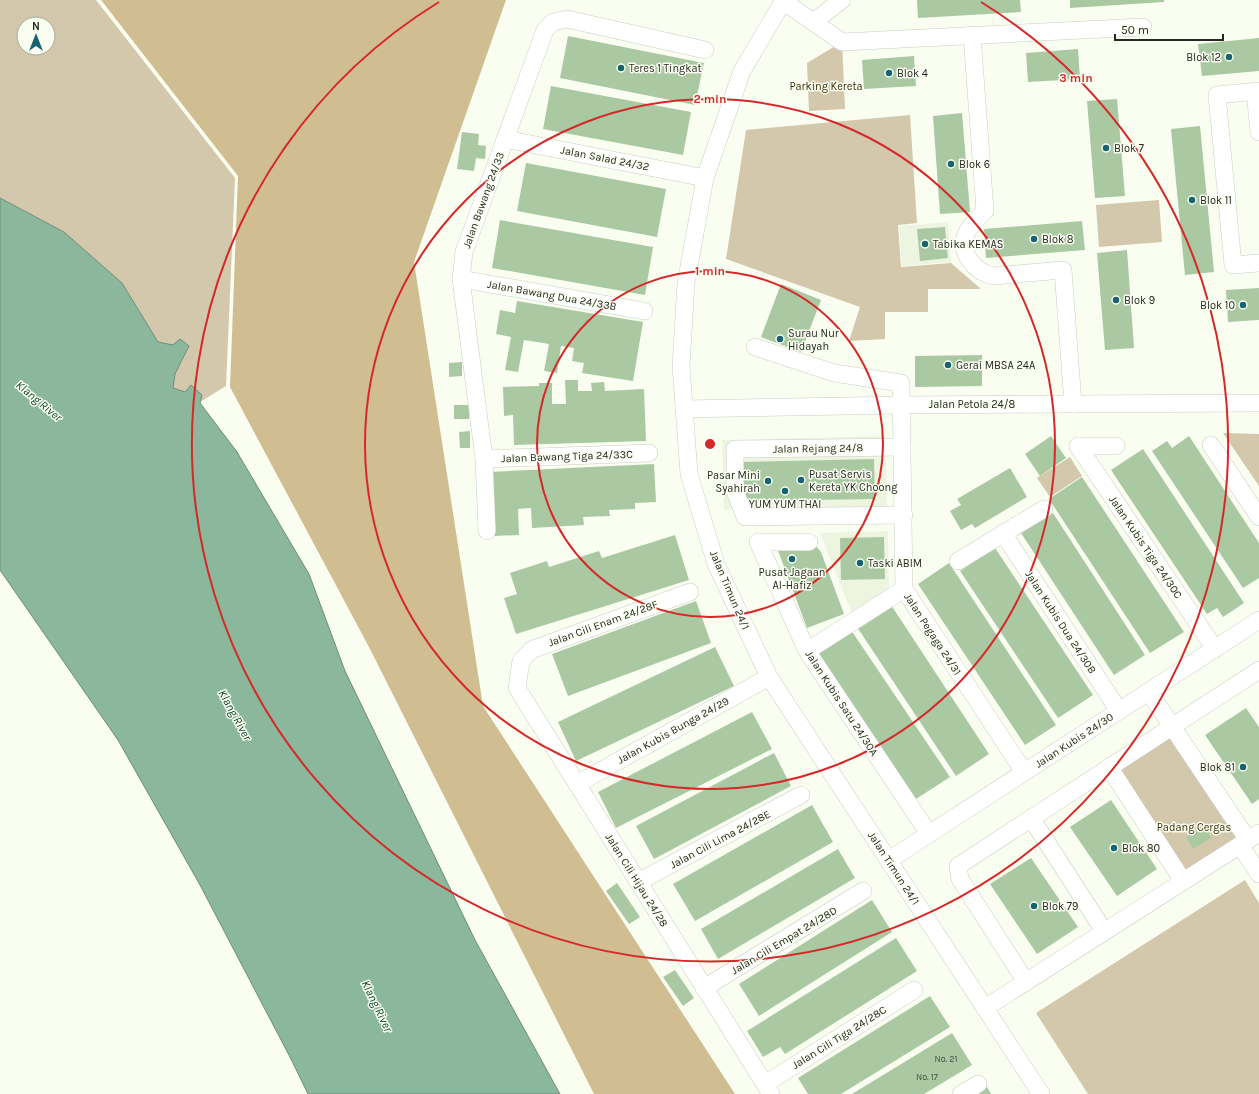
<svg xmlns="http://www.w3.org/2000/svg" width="1259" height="1094" viewBox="0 0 1259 1094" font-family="Karla,sans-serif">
	<rect width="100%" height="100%" fill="#f9fef0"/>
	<!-- built -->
	<g fill="#edf5e0">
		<path d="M948,222L951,262L902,266L899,226Z"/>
		<path d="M885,436L887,506L724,510L722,440Z"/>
		<path d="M888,531L889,593L853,616L820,533Z"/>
	</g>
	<!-- green -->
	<g fill="#d3c7ac" fill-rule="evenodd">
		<path d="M0,0H96L235,178L226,386L200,402L191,385L185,392L173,388L175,374L189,347L173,345L158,342L122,283L64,232L0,198ZM24,24H48V48H24Z"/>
		<path d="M842,42L845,109L809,111L807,63Z"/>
		<path d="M910,115L917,223L898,225L901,267L951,263L981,289H928V312H885V339L849,341L860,307L726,259L746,130Z"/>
		<path d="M1159,200L1162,242L1099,247L1096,205Z"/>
		<path d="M1223,433L1259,434V486Z"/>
		<path d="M1070,457L1082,476L1050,497L1037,478Z"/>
		<path d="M1172,726L1248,840L1183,881L1109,767Z"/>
		<path d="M1245,880L1259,903V1094H1088L1036,1013Z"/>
	</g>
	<!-- forest -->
	<path fill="#d1bd92" d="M101,0H506L414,262L483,706L735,1094H594L369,647L230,387L238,176Z"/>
	<!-- water -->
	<path fill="#8bb89d" stroke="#6d8c78" d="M0,198L64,232L122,283L158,342L173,345L180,339L189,346L175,374L173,388L185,392L191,385L202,395L200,403L237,452L309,574L345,671L475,940L560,1094H308L291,1059L200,885L118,740L0,570Z"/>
	<!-- building -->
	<g fill="#aac9a3">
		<path d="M917,0H1020L1021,12L918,18Z"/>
		<path d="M1070,0H1164V2L1070,8Z"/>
		<path d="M568,36L704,63L695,105L560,78Z"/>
		<path d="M1259,38V71L1202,76L1198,44Z"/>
		<path d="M1078,49L1080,79L1028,82L1026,53Z"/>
		<path d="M914,56L916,86L864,89L862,60Z"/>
		<path d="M551,86L691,112L683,155L543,129Z"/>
		<path d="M1117,99L1125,196L1095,198L1087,101Z"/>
		<path d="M962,113L970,212L940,214L933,116Z"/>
		<path d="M1200,126L1214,272L1185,275L1171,129Z"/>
		<path d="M462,132L479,134L478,145L486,146L485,159L476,158L474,171L457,169Z"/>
		<path d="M526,163L666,189L657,237L517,211Z"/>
		<path d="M500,220L653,247L645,295L492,268Z"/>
		<path d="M1082,221L1085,250L986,258L984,229Z"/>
		<path d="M945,227L948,258L920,261L917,229Z"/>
		<path d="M1127,250L1134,348L1105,350L1097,253Z"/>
		<path d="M781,284L821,300L801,352L761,337Z"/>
		<path d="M1259,288V320L1228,322L1226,290Z"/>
		<path d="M517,301L643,322L633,381L582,373L584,363L572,361L574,348L561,346L557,373L544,371L549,344L524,340L518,372L505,370L511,337L496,334L500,310L515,313Z"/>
		<path d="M982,355V386L915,387V356Z"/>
		<path d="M462,362V376L449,377V363Z"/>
		<path d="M565,380H578V391H592L591,383L604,382L605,391L644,389L646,441L514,445L513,415L504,416L503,387L539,386V383H552V404H566Z"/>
		<rect x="454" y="405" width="15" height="14"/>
		<path d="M470,431V448H460L459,432Z"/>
		<path d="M1051,436L1066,458L1040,476L1025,454Z"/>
		<path d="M1189,436L1259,543V578L1243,588L1152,451L1167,441L1172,448Z"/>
		<path d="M1143,449L1244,603L1223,617L1217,608L1207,614L1111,470Z"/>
		<path d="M874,459L875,499L744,501L743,462Z"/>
		<path d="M654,464L656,502L635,503V509L609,510L610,516L583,517L584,525L532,528L531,508L518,509L519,535L494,536L490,472Z"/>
		<path d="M1010,468L1027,497L975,528L972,524L961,530L950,511L961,505L957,499Z"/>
		<path d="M1082,477L1184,632L1150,653L1049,499Z"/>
		<path d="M1053,513L1145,655L1114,675L1021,533Z"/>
		<path d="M675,535L689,580L516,634L504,598L517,594L510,573L547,561L549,567L599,551L602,558Z"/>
		<path d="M884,537L885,579L841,580L840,538Z"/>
		<path d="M815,545L821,552L844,614L807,628L777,548Z"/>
		<path d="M995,548L1093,695L1058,718L960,571Z"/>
		<path d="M949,563L1056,725L1025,745L918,584Z"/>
		<path d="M696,601L711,643L568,696L552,654Z"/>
		<path d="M891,605L989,754L956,776L857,627Z"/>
		<path d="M851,630L950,777L916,799L818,652Z"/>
		<path d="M715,647L734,686L576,761L558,722Z"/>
		<path d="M1246,708L1259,727V799L1252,804L1205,735Z"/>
		<path d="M752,712L772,749L616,828L598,792Z"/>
		<path d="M774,753L791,786L654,859L636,826Z"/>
		<path d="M1111,800L1157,869L1117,896L1070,827Z"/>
		<path d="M812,805L833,842L695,921L673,884Z"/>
		<path d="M1204,826L1211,838L1193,849L1186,837Z"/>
		<path d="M838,849L855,878L718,959L701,929Z"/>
		<path d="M1031,858L1078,927L1037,954L990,884Z"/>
		<path d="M617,883L640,917L629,924L606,891Z"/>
		<path d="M872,900L892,932L759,1016L739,984Z"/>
		<path d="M896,938L917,971L785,1054L780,1047L763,1057L747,1031Z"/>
		<path d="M675,970L694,998L683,1006L663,977Z"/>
		<path d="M930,996L950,1027L841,1094H808L798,1078Z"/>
		<path d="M952,1033L972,1065L939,1085L924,1094H852Z"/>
		<path d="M987,1087L991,1094H976Z"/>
	</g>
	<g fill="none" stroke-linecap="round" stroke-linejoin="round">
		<!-- minor casing -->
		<g stroke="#c9cec1" stroke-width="18">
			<g id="minor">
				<path d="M784,0L742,71L705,178L686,283L681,366L689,474L716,564L769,677L1041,1094"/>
				<path d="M783,1L842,42L1143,27"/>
				<path d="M813,22L842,0"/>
				<path d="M972,35L985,211C969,226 955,241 971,262C977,270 984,274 994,276L1063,270L1073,404"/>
				<path d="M1255,91L1259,132"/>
				<path d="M1259,91L1217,95L1233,265L1259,263"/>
				<path d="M505,139L705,178"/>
				<path d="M461,279L644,311"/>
				<path d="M755,347L834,373L901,383L904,589L1024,772"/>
				<path d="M684,409L902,405L1259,403"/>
				<path d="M1211,445L1259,517"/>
				<path d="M1078,446L1215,649"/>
				<path d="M1078,446H1116"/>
				<path d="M902,447L735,449V491L745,517L904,515"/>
				<path d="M484,459L649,453"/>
				<path d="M487,531L484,459L461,279L464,252L545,30L553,22L567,19L705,50"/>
				<path d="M1003,533L1119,711"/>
				<path d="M809,542H758L807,651L929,834"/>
				<path d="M958,561L1044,509"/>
				<path d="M690,592L531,650L521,661L517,688L771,1094"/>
				<path d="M807,651L904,589"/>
				<path d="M1149,692L1248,840"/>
				<path d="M1109,767L1183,881"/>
				<path d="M577,784L769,677"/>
				<path d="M1031,818L1104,931"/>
				<path d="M1240,845L1259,874"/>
				<path d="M889,860L1259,620"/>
				<path d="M638,882L801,795"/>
				<path d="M1026,982L960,879L958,866L1259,670"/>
				<path d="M704,988L863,891"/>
				<path d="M985,1008L1259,833"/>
				<path d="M765,1084L914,990"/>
				<path d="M961,1094L978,1084"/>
			</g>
		</g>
		<!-- minor -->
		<use href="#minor" stroke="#fff" stroke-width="17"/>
	</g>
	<!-- distance rings -->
	<g fill="none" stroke="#d62828" stroke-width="2">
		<circle cx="710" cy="444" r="173"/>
		<circle cx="710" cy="444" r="345"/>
		<path d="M981 2A518 518 0 1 1 439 2"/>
	</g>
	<!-- markers -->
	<g fill="#196370" stroke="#f9fef0" stroke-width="1.5">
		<circle cx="1229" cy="57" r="4"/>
		<circle cx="621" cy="68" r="4"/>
		<circle cx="889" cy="73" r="4"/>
		<circle cx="1106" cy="148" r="4"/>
		<circle cx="951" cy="164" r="4"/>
		<circle cx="1192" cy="200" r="4"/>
		<circle cx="1034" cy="239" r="4"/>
		<circle cx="925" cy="244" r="4"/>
		<circle cx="1116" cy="300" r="4"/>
		<circle cx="1243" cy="305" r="4"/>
		<circle cx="780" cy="339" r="4"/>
		<circle cx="948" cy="365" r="4"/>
		<circle cx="801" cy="480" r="4"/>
		<circle cx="768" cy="481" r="4"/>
		<circle cx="785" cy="491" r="4"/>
		<circle cx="792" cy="559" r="4"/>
		<circle cx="860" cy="563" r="4"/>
		<circle cx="1243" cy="767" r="4"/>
		<circle cx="1114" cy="848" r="4"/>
		<circle cx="1034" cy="906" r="4"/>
	</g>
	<g text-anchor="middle" stroke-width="3" stroke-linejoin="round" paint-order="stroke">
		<!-- number labels -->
		<g font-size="9" fill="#475043">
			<text x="946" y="1062">No. 21</text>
			<text x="927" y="1080">No. 17</text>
		</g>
		<!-- poi labels -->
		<g font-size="11" fill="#262723" stroke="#f9fef0" text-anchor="start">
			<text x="1221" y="61" text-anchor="end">Blok 12</text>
			<text x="629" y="72">Teres 1 Tingkat</text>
			<text x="897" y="77">Blok 4</text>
			<text x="1114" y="152">Blok 7</text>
			<text x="959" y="168">Blok 6</text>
			<text x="1200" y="204">Blok 11</text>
			<text x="1042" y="243">Blok 8</text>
			<text x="933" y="248">Tabika KEMAS</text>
			<text x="1124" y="304">Blok 9</text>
			<text x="1235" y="309" text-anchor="end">Blok 10</text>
			<text x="788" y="337">Surau Nur<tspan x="788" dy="13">Hidayah</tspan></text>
			<text x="956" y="369">Gerai MBSA 24A</text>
			<text x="809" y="478">Pusat Servis<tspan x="809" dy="13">Kereta YK Choong</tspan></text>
			<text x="760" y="479" text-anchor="end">Pasar Mini<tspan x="760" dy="13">Syahirah</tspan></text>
			<text x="785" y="508" text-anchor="middle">YUM YUM THAI</text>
			<text x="868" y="567">Taski ABIM</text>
			<text x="792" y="576" text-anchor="middle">Pusat Jagaan<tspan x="792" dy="13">Al-Hafiz</tspan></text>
			<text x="1235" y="771" text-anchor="end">Blok 81</text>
			<text x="1122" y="852">Blok 80</text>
			<text x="1042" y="910">Blok 79</text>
		</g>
		<!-- park labels -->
		<g font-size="11" fill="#3b2c08" stroke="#f9fef0">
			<text x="826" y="90">Parking Kereta</text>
			<text x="1194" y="831">Padang Cergas</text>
		</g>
		<!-- street labels -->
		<g font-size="11" fill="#262723" stroke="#f9fef0">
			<text transform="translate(605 158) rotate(11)" y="4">Jalan Salad 24/32</text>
			<text transform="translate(483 200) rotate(-70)" y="4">Jalan Bawang 24/33</text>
			<text transform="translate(552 295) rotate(10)" y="4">Jalan Bawang Dua 24/33B</text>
			<text x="972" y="408">Jalan Petola 24/8</text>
			<text transform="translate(818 448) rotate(-1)" y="4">Jalan Rejang 24/8</text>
			<text transform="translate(567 456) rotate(-2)" y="4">Jalan Bawang Tiga 24/33C</text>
			<text transform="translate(1146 547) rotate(56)" y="4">Jalan Kubis Tiga 24/30C</text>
			<text transform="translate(730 590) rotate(67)" y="4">Jalan Timun 24/1</text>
			<text transform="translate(1061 622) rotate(57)" y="4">Jalan Kubis Dua 24/30B</text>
			<text transform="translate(603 623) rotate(-20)" y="4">Jalan Cili Enam 24/28F</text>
			<text transform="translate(933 634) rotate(57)" y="4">Jalan Pegaga 24/31</text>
			<text transform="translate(842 703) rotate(57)" y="4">Jalan Kubis Satu 24/30A</text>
			<text transform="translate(673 730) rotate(-29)" y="4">Jalan Kubis Bunga 24/29</text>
			<text transform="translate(1074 740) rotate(-33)" y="4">Jalan Kubis 24/30</text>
			<text transform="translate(720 839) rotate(-28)" y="4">Jalan Cili Lima 24/28E</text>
			<text transform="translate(894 868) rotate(57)" y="4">Jalan Timun 24/1</text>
			<text transform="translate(637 880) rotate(58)" y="4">Jalan Cili Hijau 24/28</text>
			<text transform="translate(784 940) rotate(-31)" y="4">Jalan Cili Empat 24/28D</text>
			<text transform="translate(839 1037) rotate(-32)" y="4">Jalan Cili Tiga 24/28C</text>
		</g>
		<!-- water labels -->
		<g font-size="12" font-style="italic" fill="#033f25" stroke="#f9fef0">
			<text transform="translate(39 401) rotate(40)" y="4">Klang River</text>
			<text transform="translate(235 715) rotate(61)" y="4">Klang River</text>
			<text transform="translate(377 1006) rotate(64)" y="4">Klang River</text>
		</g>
	</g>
	<circle cx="710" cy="444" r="6" fill="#d62828" stroke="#f9fef0" stroke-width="2"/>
	<g font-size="12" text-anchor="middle" font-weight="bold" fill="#d62828" stroke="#f9fef0" stroke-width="3" stroke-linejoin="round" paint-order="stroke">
		<text x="1076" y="82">3 min</text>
		<text x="710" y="103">2 min</text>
		<text x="710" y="275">1 min</text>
	</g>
	<!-- north arrow -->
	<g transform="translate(36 36)"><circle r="19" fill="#f9fef0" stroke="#a5a89e"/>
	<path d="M0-3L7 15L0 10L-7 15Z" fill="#196370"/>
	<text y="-6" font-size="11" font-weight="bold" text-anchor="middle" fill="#262723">N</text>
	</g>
	<!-- scale -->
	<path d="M1115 34v6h108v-6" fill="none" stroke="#262723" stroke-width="2"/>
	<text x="1121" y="34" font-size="12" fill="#262723" stroke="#f9fef0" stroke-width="3" paint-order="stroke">50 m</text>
</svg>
